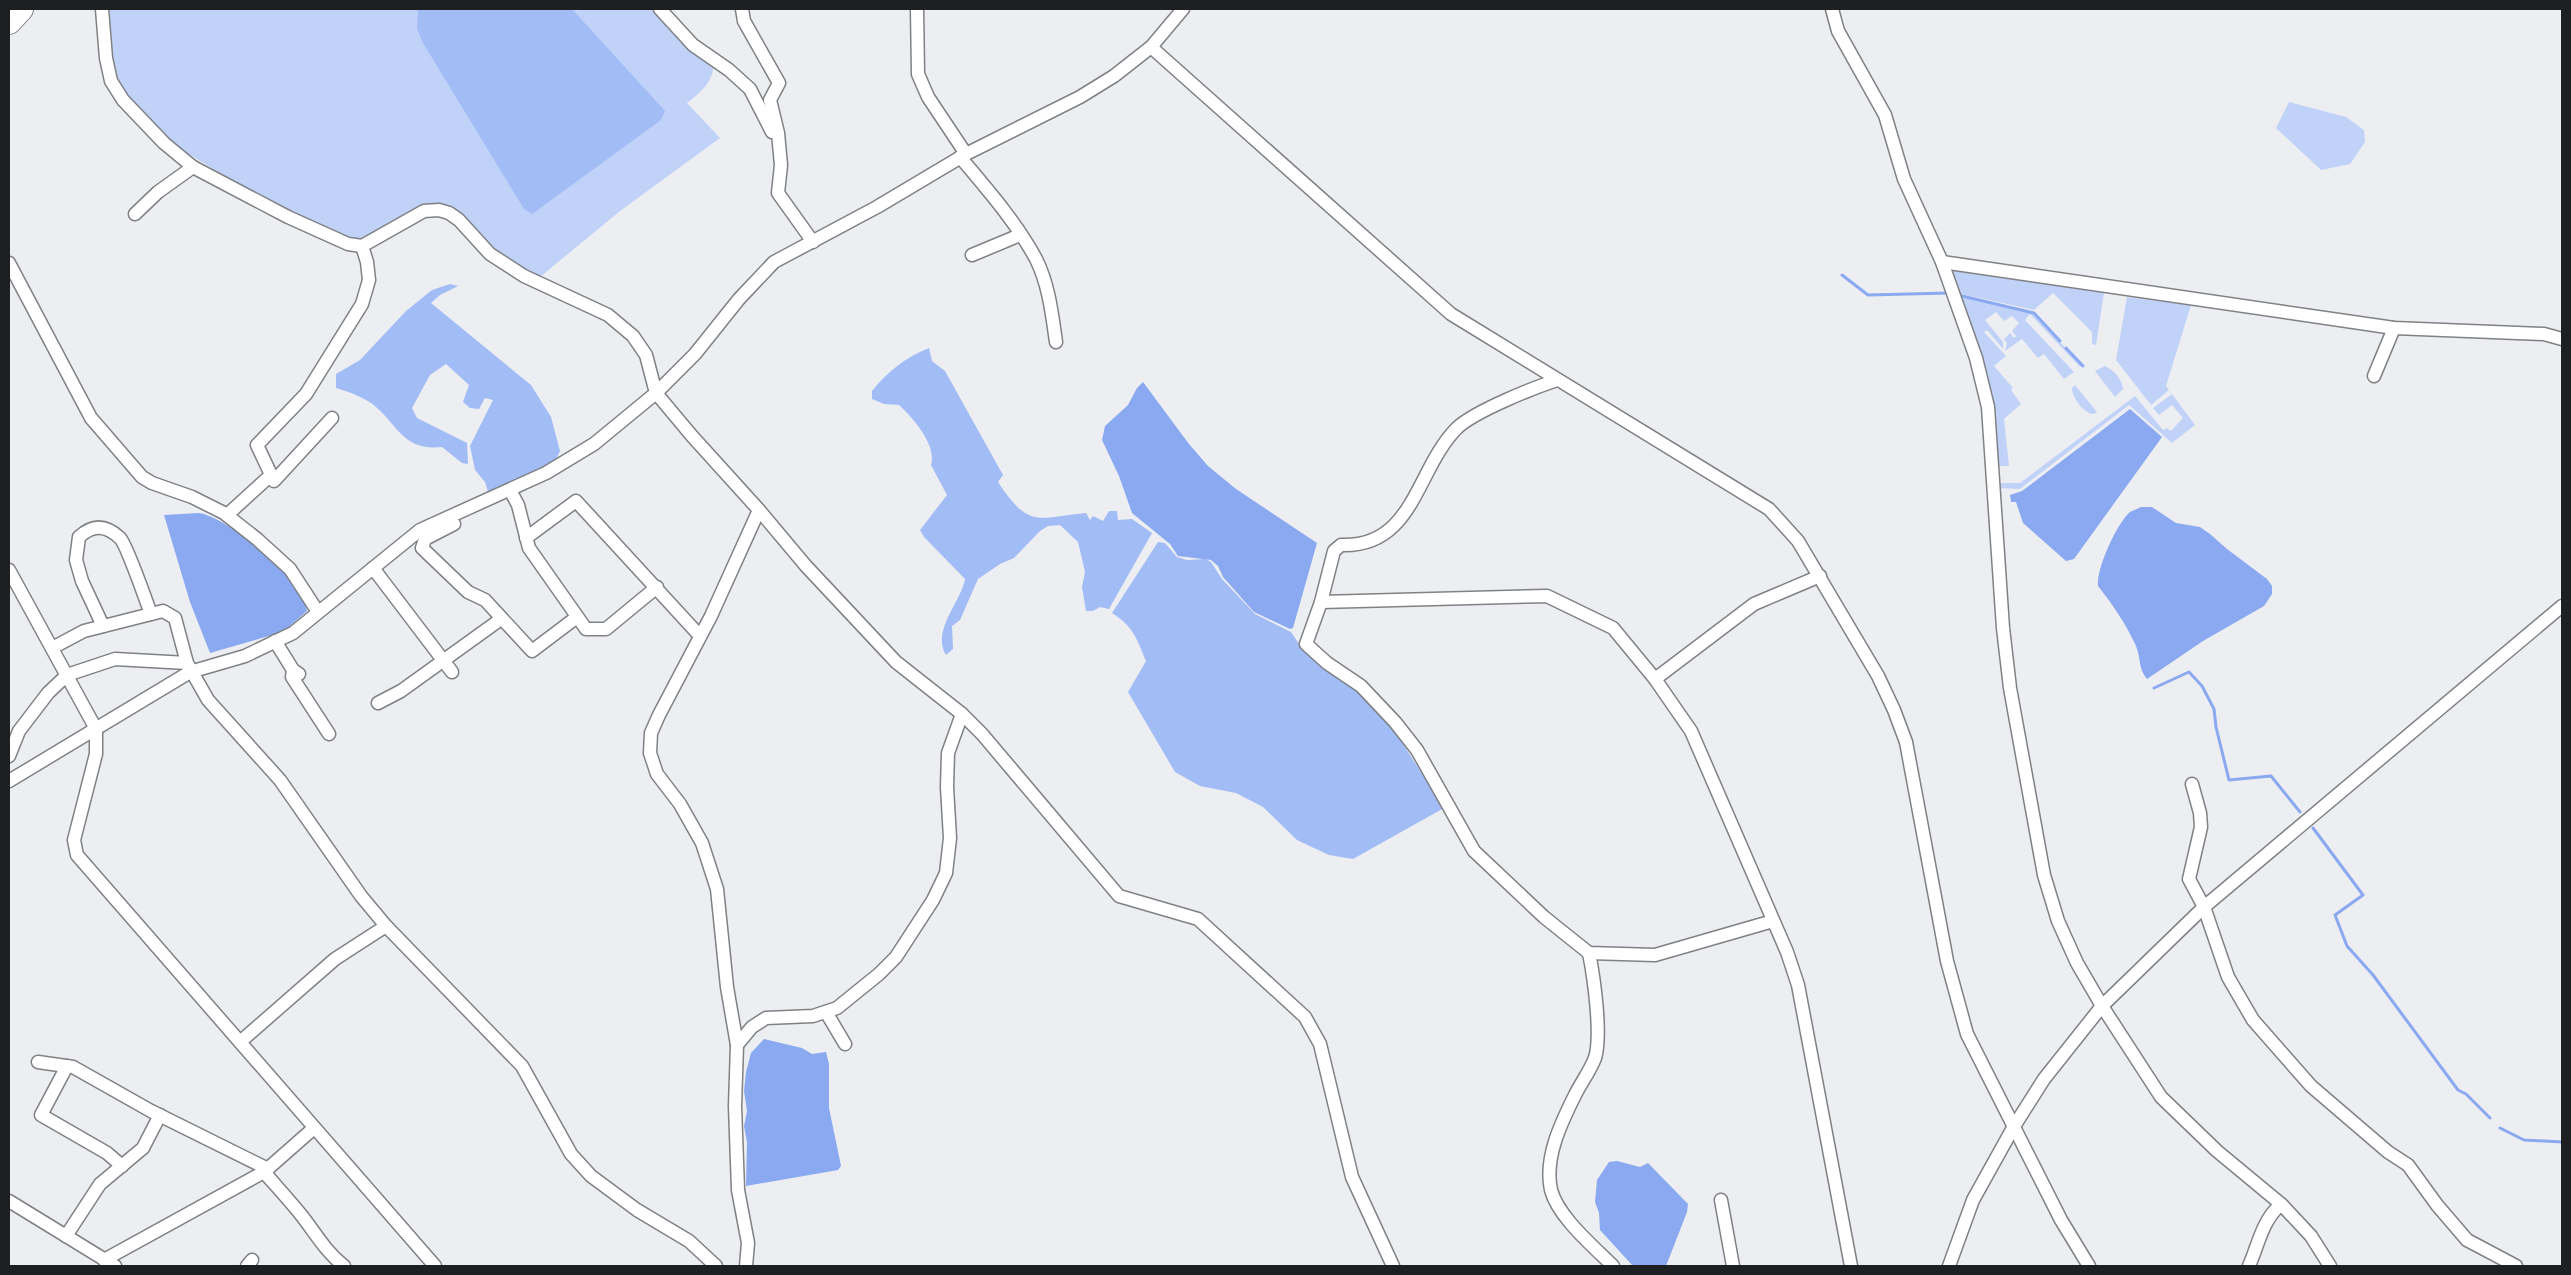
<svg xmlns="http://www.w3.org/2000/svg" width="2571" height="1275" viewBox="0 0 2571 1275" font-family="'Noto Serif',serif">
	<rect width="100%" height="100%" fill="#edeef2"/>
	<!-- green -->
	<g fill="#c1d2f9">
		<path d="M108,9H655L714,65C712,83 701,92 687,103L720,138L620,211L540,277L501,257L457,211L423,206L384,226L362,240H350L250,192L176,146L123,90L116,76L112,50Z"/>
		<path d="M2289,102L2346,117L2364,130L2365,142L2350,164L2321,170L2276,128Z"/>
		<path d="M1953,269L2104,293L2096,345L2092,344V332L2053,293L2034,310L1957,293L1950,273Z"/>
		<path d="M1959,296L2031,312L2082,365L2080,367L2030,314L2025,320L2074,372L2064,379L2044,354L2038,358L2022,339L2005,351L2007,343L2004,339L2010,333L2014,338L2016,336L2012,331L2019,323L2012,316L2004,321L1996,312L1985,320L2003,342V349L1987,330L1984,332L2006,356L1994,366L2013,388L2011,390L2021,404L2004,419L2009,466H1997Z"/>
		<path d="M2127,297L2191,305L2166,386L2169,390L2151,405L2116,360Z"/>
		<path d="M2105,366C2114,370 2122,379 2123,389L2115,397L2095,371Z"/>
		<path d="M2075,385L2097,412L2093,414C2083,413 2072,397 2072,388Z"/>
		<path d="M2172,394L2195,425L2172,443L2129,405L2020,489L1998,488V483H2020L2135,396L2163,430L2167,428L2171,431L2183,418L2172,405L2159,415L2153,408Z"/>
	</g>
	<!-- forest -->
	<g fill="#a2bcf6">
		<path d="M418,9H572L665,111L661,120L532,214L524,209L423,43L417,29Z"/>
		<path d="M450,284L458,286L440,295L431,303L531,385L551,417L560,451L555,462L489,495L485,482L475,470L470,446L493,400L485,398L479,409L470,408L463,402L469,385L446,364L430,375L412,408L417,418L467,443L468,464L462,463L442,447C404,451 399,427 375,406C364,397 349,392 336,388V374L360,360L406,311L432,290Z"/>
		<path d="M929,348L932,361L945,371L1003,475L998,482C1029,529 1037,518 1086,513L1090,520L1093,516L1103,521L1109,511H1117L1118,520L1132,519L1152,533L1109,609L1100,607L1093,611H1086L1082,587L1085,572L1078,542L1060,525L1048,526L1040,531L1014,558L1000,564L978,579L960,620L952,626L953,649L946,655C931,631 961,602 965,579L924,537L920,530L947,495L931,465C937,445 913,418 899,405L884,404L872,399V391C887,372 906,357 929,348Z"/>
		<path d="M1158,542L1165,543L1177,557L1187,560L1206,559L1211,562L1222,579L1255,614L1291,632L1301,647L1359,688L1392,727L1444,808L1353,859L1329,855L1297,840L1263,807L1236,793L1200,786L1175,772L1128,692L1146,661C1137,639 1133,626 1112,613Z"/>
	</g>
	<!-- water -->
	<g fill="#8aa9f1">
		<path d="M1143,382L1189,444L1208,466L1236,489L1317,543L1293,628L1290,629L1254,612L1223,577L1218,566L1211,560L1178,556L1170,544L1132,513L1119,476L1102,440L1105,426L1128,405L1137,388Z"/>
		<path d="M2130,409L2162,437L2074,559L2066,561L2023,523L2016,502H2011L2010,495L2022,491Z"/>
		<path d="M2141,507H2152L2176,523L2200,527L2210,534L2227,549L2267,579L2272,586V594L2264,606L2203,641L2147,679C2138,668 2141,658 2136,646C2126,624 2113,605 2098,586C2096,569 2117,523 2130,512C2133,510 2138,509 2141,507Z"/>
		<path d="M199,513C230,518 303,580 307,611L283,632L210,653L190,602L164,515Z"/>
		<path d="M764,1039L802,1048L812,1054L826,1052L829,1064V1108L841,1166L838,1170L746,1186L747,1142L744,1126L747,1111L744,1091L746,1072L751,1053Z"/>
		<path d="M1617,1161L1640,1167L1648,1163L1688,1204L1687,1212L1666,1266H1633L1600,1230L1599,1213L1595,1202L1597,1180L1609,1162Z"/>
	</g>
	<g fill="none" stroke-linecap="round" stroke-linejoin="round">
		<!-- stream -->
		<g stroke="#8aa9f1" stroke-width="3">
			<path d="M1842,275L1868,295L1949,293"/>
			<path d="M1958,295L2034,313L2060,341"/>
			<path d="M2066,348L2083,366"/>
			<path d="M2154,688L2189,672L2202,686L2214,709L2216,727L2229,780L2271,776L2300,812"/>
			<path d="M2313,828L2363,895L2335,915L2347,946L2373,975L2458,1090L2466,1094L2490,1118"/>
			<path d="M2500,1128L2524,1140L2562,1142"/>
		</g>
		<!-- street casing -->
		<g stroke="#7f8184" stroke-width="15">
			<g id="street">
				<path d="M102,9L106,58L111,81L123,100L164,143L193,167L288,217L348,244L362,246L424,211L439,210L449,213L459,220L490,254L524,276L608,315L633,336L646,355L656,393L692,436L759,510L806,566L896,662L962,714L982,734L1119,896L1198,919L1305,1017L1320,1044L1352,1177L1393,1266"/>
				<path d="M660,9L693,45L729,70L750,89L772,132"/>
				<path d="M742,9L744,21L779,83L770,100L778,133L781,165L778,193L813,242"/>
				<path d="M917,9L918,74L928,97L966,154"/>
				<path d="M1832,9L1838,31L1885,115L1904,179L1942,262L1976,358L1988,407L2003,628L2010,688L2044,875L2058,921L2077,963L2102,1006L2161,1097L2217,1151L2281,1204L2311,1236L2330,1266"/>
				<path d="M1151,47L1451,314L1769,509L1798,541L1878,676L1894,710L1906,742L1947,961L1967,1034L2061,1220L2089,1266"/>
				<path d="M960,157C987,189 1016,222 1036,259C1049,285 1052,314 1056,342"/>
				<path d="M135,214L158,192L193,167"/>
				<path d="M972,255L1020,235"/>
				<path d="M1942,262L2394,328L2544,334L2562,339"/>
				<path d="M9,263L91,418L142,477L152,483L192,497L224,513L257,539L290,569L318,612"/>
				<path d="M2374,376L2394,328"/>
				<path d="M1557,380C1533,388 1475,411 1457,428C1416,469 1414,548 1341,545L1334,551L1321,602L1306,644L1327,663L1361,686L1395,722L1417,750L1474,851L1544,917L1589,953L1655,955L1773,921"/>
				<path d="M332,418L274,481L257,445L306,394L362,304L369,280L367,262L362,246"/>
				<path d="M510,490L518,505L529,548L586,629H606L657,587"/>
				<path d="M227,515L271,475"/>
				<path d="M454,524L425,539L422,548L468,592L485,600L532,651L577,617"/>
				<path d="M526,538L576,501L700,636"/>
				<path d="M373,568L452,672"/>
				<path d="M9,570L96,729V754L74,840L77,855L435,1266"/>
				<path d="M1321,602L1547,596L1613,628L1655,679L1691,731L1787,952L1798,985L1851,1266"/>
				<path d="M103,626L82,581L76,560L79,537C93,524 106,525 120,538C127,545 146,601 151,614"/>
				<path d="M275,641L293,670L299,674"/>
				<path d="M52,648L84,631L163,611L175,618L187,663L208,700L280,780L361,896L386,926L522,1066L571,1154L591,1176L637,1210L689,1241L716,1266"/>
				<path d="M293,670L292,677L329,734"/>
				<path d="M1655,679L1754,604L1820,576"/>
				<path d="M378,703L401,691L501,619"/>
				<path d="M9,756L19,731L48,693L67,675L115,659L187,663"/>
				<path d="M9,781L190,672L245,656L293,633L420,530L546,473L594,444L656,393L695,354L739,299L774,262L877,207L966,154L1080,97L1114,76L1151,47L1183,9"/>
				<path d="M2192,784L2200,813L2201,827L2189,879L2204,907L2228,977L2253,1020L2311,1086L2388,1152L2408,1165L2437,1205L2467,1240L2516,1266"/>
				<path d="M1589,953C1594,978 1602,1035 1595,1058C1590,1071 1581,1083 1575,1095C1561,1123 1544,1158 1551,1190C1558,1217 1594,1247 1613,1266"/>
				<path d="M826,1012L845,1044"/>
				<path d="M240,1042L335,959L386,926"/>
				<path d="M737,1045L752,1027L766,1018L813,1016L837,1008L879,974L896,957L933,900L946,873L950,838L947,787L948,753L962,714"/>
				<path d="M38,1062L73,1067L151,1111L268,1169"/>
				<path d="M67,1066L41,1115L107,1153L122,1166"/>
				<path d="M264,1172C277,1187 290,1201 302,1216C316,1234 326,1252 344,1266"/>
				<path d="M1721,1200L1733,1266"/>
				<path d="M9,1201L115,1266"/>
				<path d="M66,1236L100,1184L143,1148L160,1115"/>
				<path d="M104,1260L264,1172L314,1128"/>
				<path d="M247,1266L252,1260"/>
				<path d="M746,1266L748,1243L738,1190L735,1106L737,1045L727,987L717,889L702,843L680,804L657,774L650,753L651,733L659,715L711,616L759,510"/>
				<path d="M1949,1266L1973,1200L2013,1128L2044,1079L2102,1006L2204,907L2562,606"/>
				<path d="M2249,1266C2259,1243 2262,1221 2281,1204"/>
			</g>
		</g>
		<!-- highway casing -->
		<g stroke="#7f8184" stroke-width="26">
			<path id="highway" d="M9,22L21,9"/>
		</g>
		<!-- street -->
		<use href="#street" stroke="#fff" stroke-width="12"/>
		<!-- highway -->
		<use href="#highway" stroke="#fff" stroke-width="24"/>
	</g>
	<!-- border -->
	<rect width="2571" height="1275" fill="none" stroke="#1e1f20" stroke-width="20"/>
</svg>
